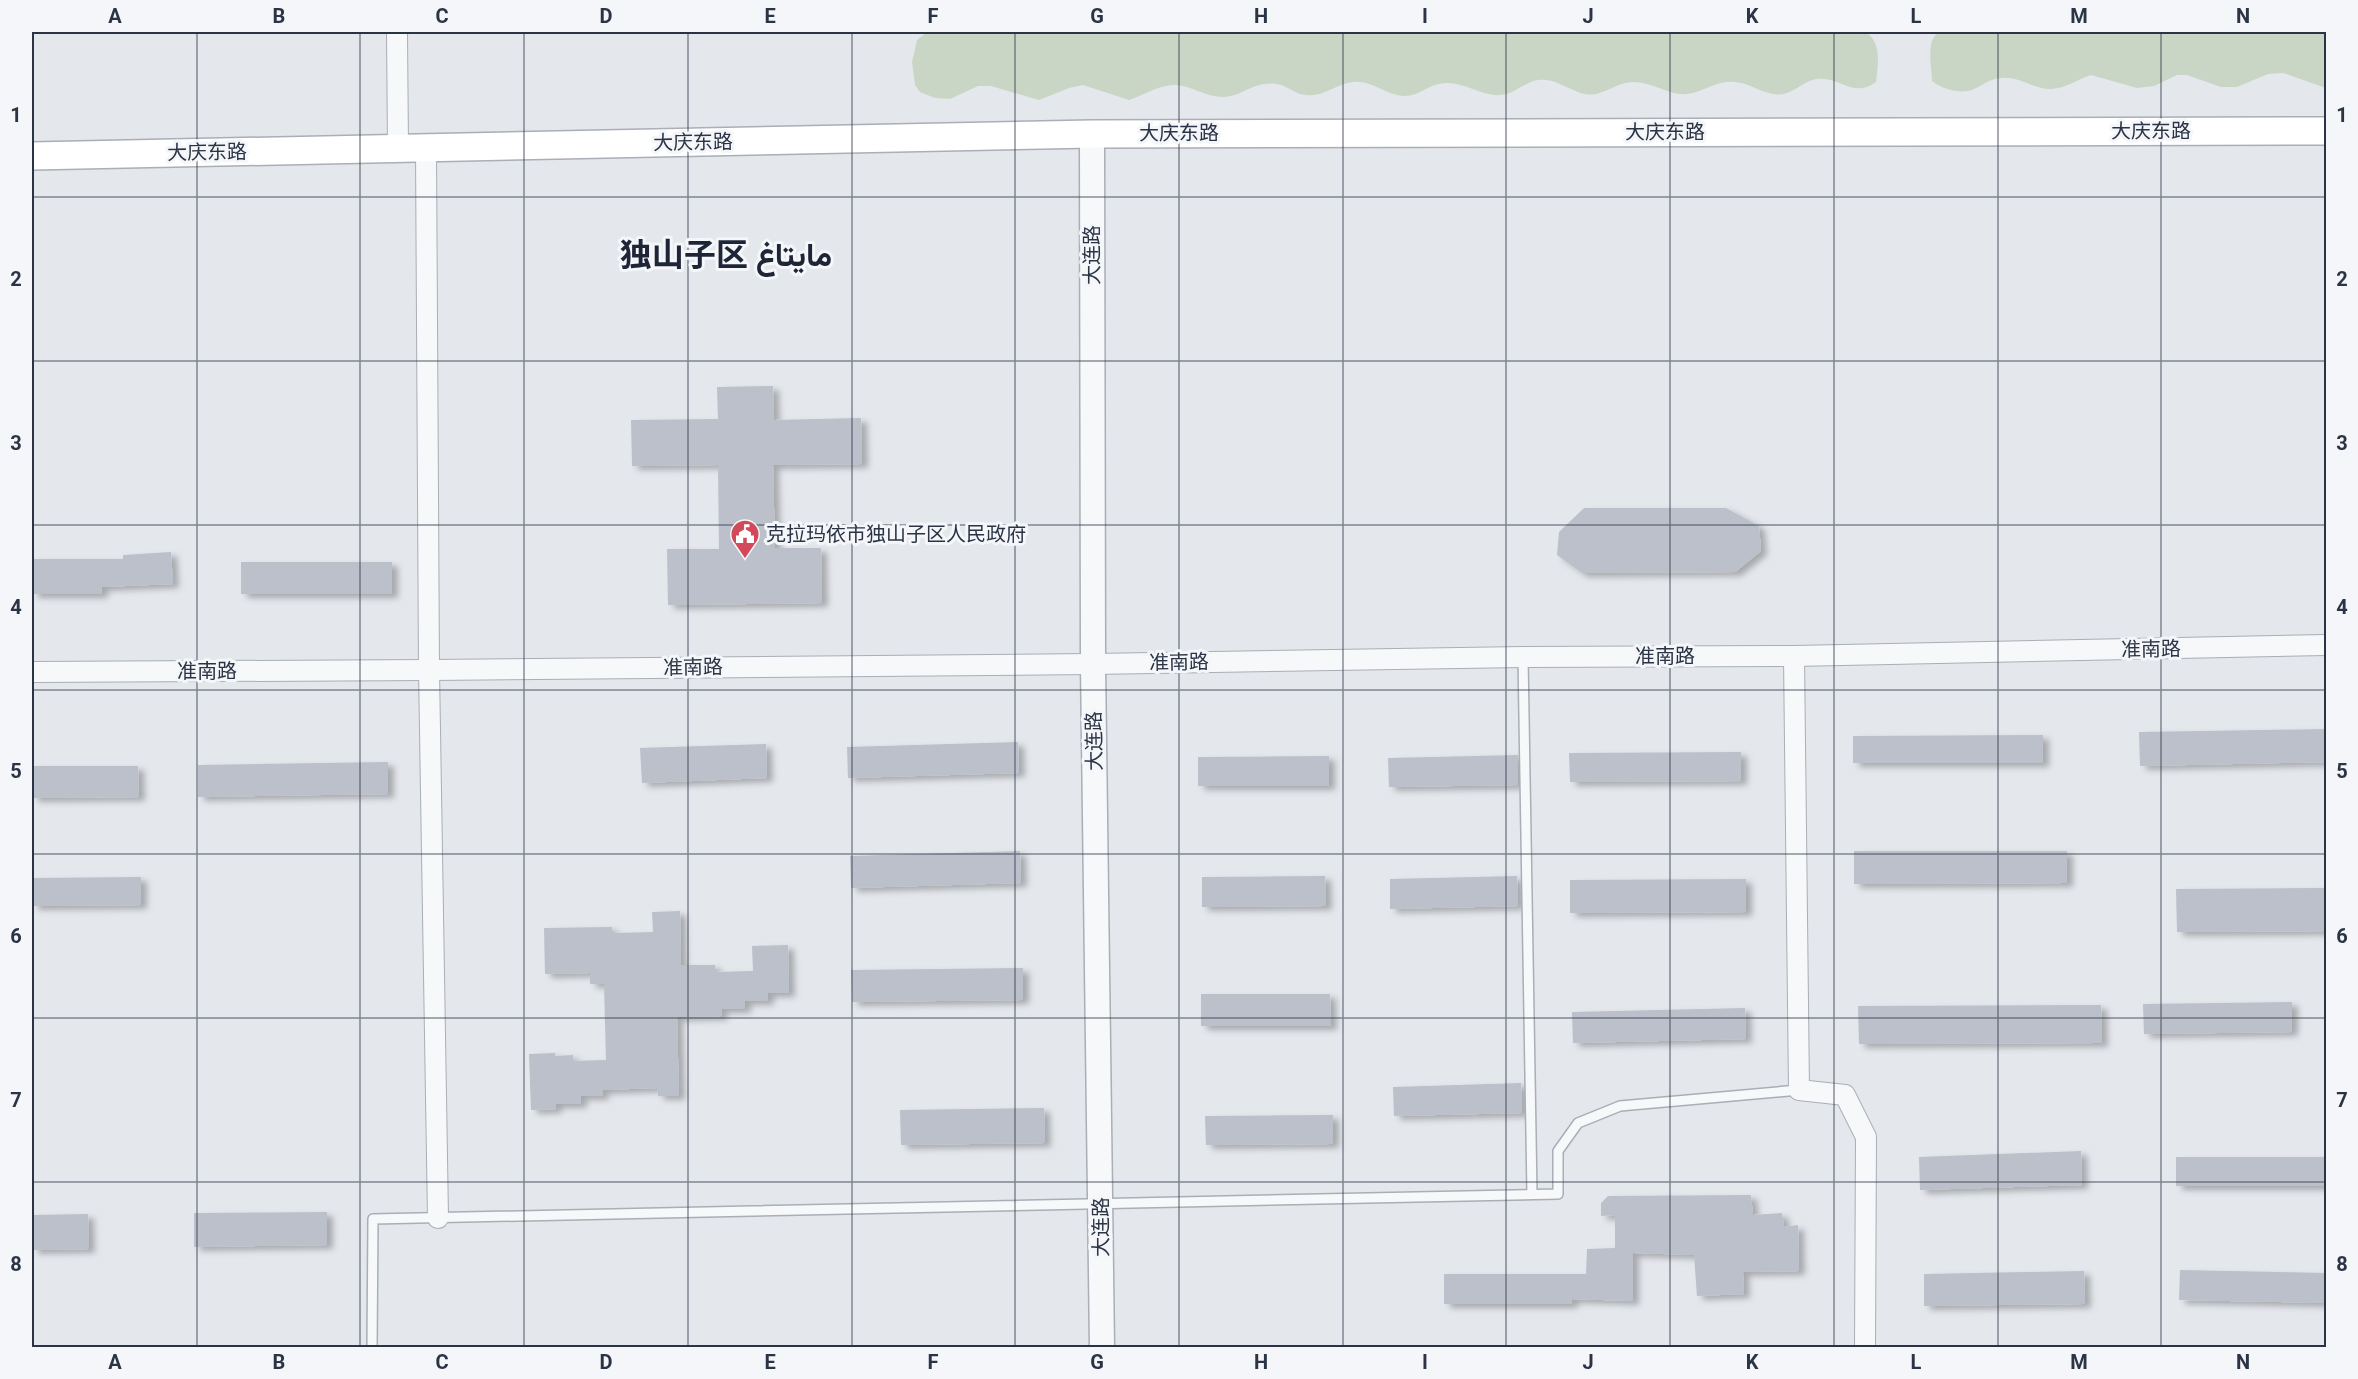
<svg xmlns="http://www.w3.org/2000/svg" width="2358" height="1379" viewBox="0 0 2358 1379" font-family="Roboto,Vazirmatn,'Noto Sans SC',sans-serif">
	<defs>
		<filter id="shadow"><feDropShadow dx="6" dy="4" stdDeviation="3" flood-color="#0004"/></filter>
	</defs>
	<rect width="100%" height="100%" fill="#e4e7ec"/>
	<!-- green -->
	<g fill="#c9d6c5">
		<path d="M927,32H1865C1882,41 1878,65 1876,82C1852,99 1841,76 1816,79C1804,81 1795,92 1783,94C1766,97 1751,83 1735,82C1715,80 1705,92 1687,94C1669,96 1653,82 1634,82C1618,82 1610,91 1596,94C1576,98 1559,77 1539,80C1526,81 1514,94 1501,95C1480,97 1462,79 1439,84C1427,86 1418,96 1405,96C1387,96 1372,80 1353,82C1336,84 1324,97 1306,95C1296,95 1287,85 1277,84C1253,81 1243,96 1225,97C1207,98 1193,86 1176,85C1160,84 1144,95 1129,100L1083,85L1069,88L1039,100L991,86H978L950,99L935,98L920,92L915,85L912,62L917,40Z"/>
		<path d="M1939,32H2326V88L2283,73L2268,74L2237,87H2221L2187,75H2177L2154,86L2137,88L2091,75C2078,79 2066,88 2052,89C2034,90 2020,76 2002,78C1988,79 1984,85 1972,90C1960,94 1942,89 1932,81C1932,66 1925,41 1939,32Z"/>
	</g>
	<!-- building -->
	<g fill="#bbc0ca" filter="url(#shadow)">
		<path d="M773,386L774,420L861,418L862,464L773,465L775,548H821L822,603L668,605L667,549H719L718,465L632,466L631,420L718,419L717,387Z"/>
		<path d="M1584,508H1726L1759,526L1761,551L1735,572L1582,573L1557,555L1559,532Z"/>
		<path d="M171,552L173,584L102,587V594H32V559H123V555Z"/>
		<rect x="241" y="562" width="151" height="32"/>
		<path d="M2326,729V762L2140,766L2139,732Z"/>
		<path d="M2043,735V763H1853V736Z"/>
		<path d="M1018,742L1019,773L848,778L847,747Z"/>
		<path d="M766,744L767,778L642,783L640,748Z"/>
		<path d="M1741,752V781L1570,782L1569,753Z"/>
		<path d="M1518,755V785L1389,787L1388,758Z"/>
		<path d="M1329,756V786H1198V757Z"/>
		<path d="M388,762V794L198,797V765Z"/>
		<path d="M32,766H138L139,797L32,798Z"/>
		<path d="M1020,851L1021,883L851,888L850,856Z"/>
		<path d="M1854,851H2067V883L1854,884Z"/>
		<path d="M1325,876L1326,906L1202,907V877Z"/>
		<path d="M1517,876L1518,906L1390,909V879Z"/>
		<path d="M141,877V905L32,906V878Z"/>
		<path d="M1746,879V912L1570,913V880Z"/>
		<path d="M2326,888V931L2177,932L2176,889Z"/>
		<path d="M680,911L681,965H715V972L753,971L752,946L788,945L789,993H768V1001H745V1009H721L722,1016L677,1017L679,1096H658L657,1088L602,1090L603,1096H581V1104H556V1109L531,1110L529,1054L555,1053V1056L573,1055V1061L606,1060L604,984H590V973L545,974L544,928L612,927L613,933L653,932L652,912Z"/>
		<path d="M1023,968V1000L852,1002L851,970Z"/>
		<path d="M1201,994H1330L1331,1026H1201Z"/>
		<path d="M2292,1002V1032L2144,1034L2143,1004Z"/>
		<path d="M2101,1005L2102,1043L1859,1044L1858,1006Z"/>
		<path d="M1745,1008L1746,1039L1573,1043L1572,1012Z"/>
		<path d="M1521,1083L1522,1113L1394,1116L1393,1087Z"/>
		<path d="M1044,1108L1045,1143L901,1145L900,1110Z"/>
		<path d="M1333,1115V1144L1206,1145L1205,1116Z"/>
		<path d="M2081,1151L2082,1185L1920,1190L1919,1157Z"/>
		<rect x="2176" y="1157" width="150" height="29"/>
		<path d="M1751,1195L1753,1215L1782,1213L1784,1227L1798,1225L1799,1271L1743,1272L1744,1294L1697,1296L1694,1255L1633,1253V1301L1572,1299V1304H1444V1274H1586L1587,1249L1615,1248V1215L1601,1216V1203L1608,1196Z"/>
		<path d="M327,1212V1245L194,1247V1213Z"/>
		<path d="M88,1214L89,1249L32,1250V1215Z"/>
		<path d="M2180,1270L2326,1273V1303L2179,1300Z"/>
		<path d="M2084,1271L2085,1304L1924,1306V1274Z"/>
	</g>
	<g fill="none" stroke-linecap="round" stroke-linejoin="round">
		<!-- service casing -->
		<g stroke="#a9aeb7" stroke-width="12">
			<g id="service">
				<path d="M1523,657L1532,1194"/>
				<path d="M372,1348L373,1219L1558,1194V1151L1578,1123L1620,1106L1799,1090"/>
			</g>
		</g>
		<!-- minor casing -->
		<g stroke="#a9aeb7" stroke-width="22">
			<g id="minor">
				<path d="M397,32L398,148"/>
				<path d="M426,148L429,670L438,1218"/>
				<path d="M1794,656L1799,1090L1845,1095L1866,1137L1865,1348"/>
				<path d="M32,672L429,670L1093,664L1523,657L1794,656L2326,645"/>
			</g>
		</g>
		<!-- tertiary casing -->
		<g stroke="#a9aeb7" stroke-width="27">
			<path id="tertiary" d="M1092,134L1093,664L1102,1348"/>
		</g>
		<!-- secondary casing -->
		<g stroke="#a9aeb7" stroke-width="30">
			<path id="secondary" d="M32,156L1092,134L2326,131"/>
		</g>
		<!-- service -->
		<use href="#service" stroke="#f7f8fa" stroke-width="9"/>
		<!-- minor -->
		<use href="#minor" stroke="#f7f8fa" stroke-width="20"/>
		<!-- tertiary -->
		<use href="#tertiary" stroke="#f7f8fa" stroke-width="24"/>
		<!-- secondary -->
		<use href="#secondary" stroke="#fff" stroke-width="27"/>
	</g>
	<!-- grid -->
	<path fill="none" stroke="#2b3445" stroke-width="1.5" stroke-opacity="0.55" d="M197,32V1348M360,32V1348M524,32V1348M688,32V1348M852,32V1348M1015,32V1348M1179,32V1348M1343,32V1348M1506,32V1348M1670,32V1348M1834,32V1348M1998,32V1348M2161,32V1348M32,197H2326M32,361H2326M32,525H2326M32,690H2326M32,854H2326M32,1018H2326M32,1182H2326"/>
	<!-- icons -->
	<defs>
		<g id="civic-pin" transform="scale(1.5)"><path d="M0 17L-7.5 6A9.5 9.5 0 1 1 7.5 6Z" fill="#d1495b" stroke="#f4f6f9"/><path d="M-.6-6.5H3V-4.5H.6V-3L4-1V1h2V6H-6V1h2V-1L-.6-3ZM-1.2 2.5V6h2.4V2.5Z" fill="#fff"/></g>
	</defs>
	<g fill-rule="evenodd">
		<use href="#civic-pin" x="745" y="534"/>
	</g>
	<g text-anchor="middle" stroke-width="6" stroke-linejoin="round" paint-order="stroke">
		<!-- street labels -->
		<g font-size="20" fill="#2b3445" stroke="#f4f6f9">
			<text x="2151" y="138">大庆东路</text>
			<text x="1665" y="139">大庆东路</text>
			<text x="1179" y="140">大庆东路</text>
			<text transform="translate(693 142) rotate(-1)" y="7">大庆东路</text>
			<text transform="translate(207 152) rotate(-1)" y="7">大庆东路</text>
			<text transform="translate(1092 255) rotate(-90)" y="7">大连路</text>
			<text transform="translate(2151 649) rotate(-1)" y="7">准南路</text>
			<text x="1665" y="663">准南路</text>
			<text transform="translate(1179 662) rotate(-1)" y="7">准南路</text>
			<text transform="translate(693 667) rotate(-1)" y="7">准南路</text>
			<text x="207" y="678">准南路</text>
			<text transform="translate(1094 741) rotate(-91)" y="7">大连路</text>
			<text transform="translate(1101 1227) rotate(-90)" y="7">大连路</text>
		</g>
		<!-- poi labels -->
		<g font-size="20" fill="#2b3445" stroke="#f4f6f9" text-anchor="start">
			<text x="766" y="541">克拉玛依市独山子区人民政府</text>
		</g>
		<!-- town labels -->
		<g font-size="32" font-weight="bold" fill="#1d2536" stroke="#f4f6f9">
			<text x="726" y="266">独山子区 مايتاغ</text>
		</g>
	</g>
	<!-- border -->
	<rect width="2358" height="1379" fill="none" stroke="#f4f6f9" stroke-width="66"/>
	<rect x="33" y="33" width="2292" height="1313" fill="none" stroke="#2b3445" stroke-width="2"/>
	<g font-size="20" text-anchor="middle" font-weight="bold" fill="#2b3445">
		<text x="115" y="23">A</text>
		<text x="279" y="23">B</text>
		<text x="442" y="23">C</text>
		<text x="606" y="23">D</text>
		<text x="770" y="23">E</text>
		<text x="933" y="23">F</text>
		<text x="1097" y="23">G</text>
		<text x="1261" y="23">H</text>
		<text x="1425" y="23">I</text>
		<text x="1588" y="23">J</text>
		<text x="1752" y="23">K</text>
		<text x="1916" y="23">L</text>
		<text x="2079" y="23">M</text>
		<text x="2243" y="23">N</text>
		<text x="16" y="122">1</text>
		<text x="2342" y="122">1</text>
		<text x="16" y="286">2</text>
		<text x="2342" y="286">2</text>
		<text x="16" y="450">3</text>
		<text x="2342" y="450">3</text>
		<text x="16" y="614">4</text>
		<text x="2342" y="614">4</text>
		<text x="16" y="778">5</text>
		<text x="2342" y="778">5</text>
		<text x="16" y="943">6</text>
		<text x="2342" y="943">6</text>
		<text x="16" y="1107">7</text>
		<text x="2342" y="1107">7</text>
		<text x="16" y="1271">8</text>
		<text x="2342" y="1271">8</text>
		<text x="115" y="1369">A</text>
		<text x="279" y="1369">B</text>
		<text x="442" y="1369">C</text>
		<text x="606" y="1369">D</text>
		<text x="770" y="1369">E</text>
		<text x="933" y="1369">F</text>
		<text x="1097" y="1369">G</text>
		<text x="1261" y="1369">H</text>
		<text x="1425" y="1369">I</text>
		<text x="1588" y="1369">J</text>
		<text x="1752" y="1369">K</text>
		<text x="1916" y="1369">L</text>
		<text x="2079" y="1369">M</text>
		<text x="2243" y="1369">N</text>
	</g>
</svg>
